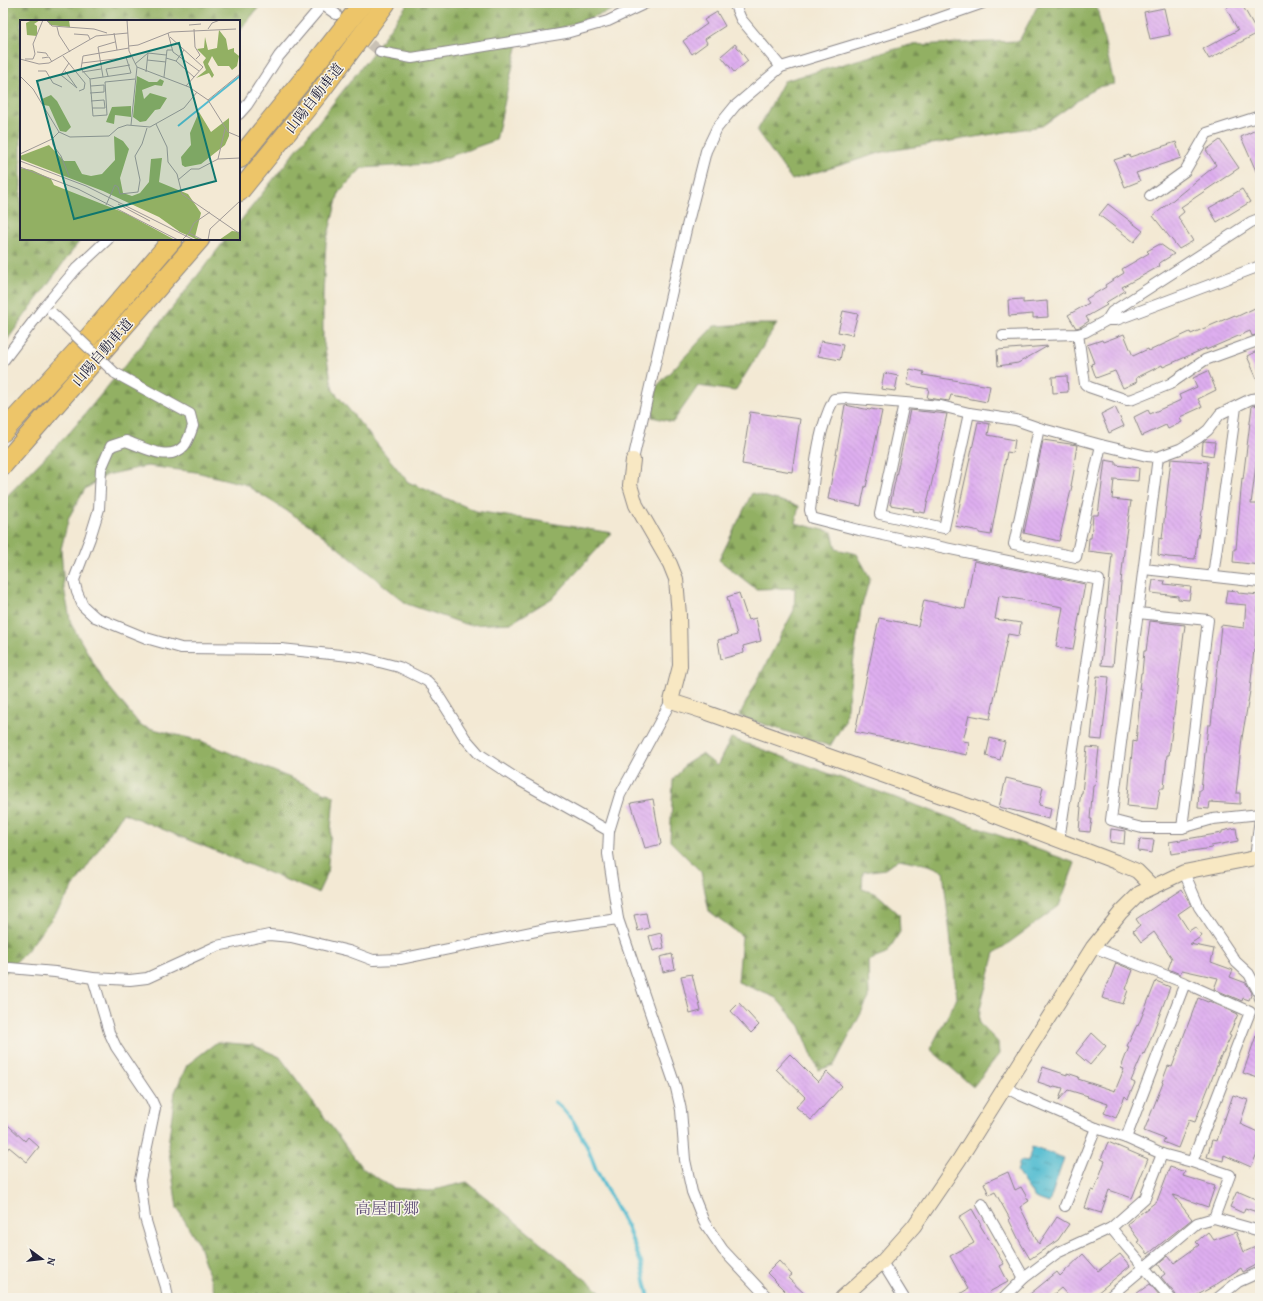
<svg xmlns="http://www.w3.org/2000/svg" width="1263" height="1301" viewBox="0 0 1263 1301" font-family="'Gentium Book Plus','Noto Serif JP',serif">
	<defs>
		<pattern id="forest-firs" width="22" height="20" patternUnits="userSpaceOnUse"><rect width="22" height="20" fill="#92b063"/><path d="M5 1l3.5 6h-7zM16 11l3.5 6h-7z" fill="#778f53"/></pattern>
		<pattern id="water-ripples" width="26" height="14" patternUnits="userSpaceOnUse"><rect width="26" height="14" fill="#54bdd1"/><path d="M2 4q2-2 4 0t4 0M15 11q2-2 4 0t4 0" fill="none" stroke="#4599ab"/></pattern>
		<pattern id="building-back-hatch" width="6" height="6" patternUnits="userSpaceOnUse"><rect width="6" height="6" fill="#deaeef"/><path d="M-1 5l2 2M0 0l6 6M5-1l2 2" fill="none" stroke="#be95ce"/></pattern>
	</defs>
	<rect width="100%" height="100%" fill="#f7f3e8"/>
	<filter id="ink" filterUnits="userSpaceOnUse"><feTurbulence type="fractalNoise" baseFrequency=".025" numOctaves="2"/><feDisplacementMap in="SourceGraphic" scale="8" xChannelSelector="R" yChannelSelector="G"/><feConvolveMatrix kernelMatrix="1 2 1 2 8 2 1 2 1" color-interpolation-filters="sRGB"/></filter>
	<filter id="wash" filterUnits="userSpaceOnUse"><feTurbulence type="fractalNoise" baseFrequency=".012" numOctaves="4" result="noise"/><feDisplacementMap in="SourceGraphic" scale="16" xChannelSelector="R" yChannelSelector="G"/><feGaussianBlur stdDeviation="0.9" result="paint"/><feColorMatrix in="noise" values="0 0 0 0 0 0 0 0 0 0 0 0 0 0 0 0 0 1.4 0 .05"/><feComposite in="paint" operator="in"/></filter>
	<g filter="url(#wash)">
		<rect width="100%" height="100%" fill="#f3e9d4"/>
		<!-- forest -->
		<g fill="url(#forest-firs)" stroke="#5a694f">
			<path d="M3,3H262L239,32V21H21V239H81L28,311L3,346Z"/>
			<path d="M408,3H633L518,43L496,140L428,164L362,168L339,192L326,243L323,294V339L333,390L408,482L476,511L612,533L554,597L511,623L468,625L407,604L311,526L244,484L196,472L147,466L107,475L85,489L69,517L61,549L64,588L71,624L104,681L141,726L201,741L334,796L327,874L318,893L123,813L58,910L26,952L3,975V500L71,431L173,307L226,239H239V223L371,55Z"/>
			<path d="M1039,3H1096L1114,84L1097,87L1042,126L883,152L792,180L757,131L784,81L910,45L1019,41Z"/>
			<path d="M753,324H777L735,391L698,386L673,422L652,417L657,386L714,326Z"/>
			<path d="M752,493L799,506L795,523L832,532L836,549L857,554L870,578L861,609L845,721L830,746L739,716L794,610L795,588L756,589L719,560Z"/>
			<path d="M731,738L1075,863L1059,906L995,953L980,1008L979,1023L998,1042L999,1054L973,1087L930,1049L957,998L943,871L929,865L899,859L885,869L863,872L862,889L877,894L899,914L900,932L886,954L868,961L869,998L834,1065L818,1070L800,1026L776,998L738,982L742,936L709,911L701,872L670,841L673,780L686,764L702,754L717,766Z"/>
			<path d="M217,1042L253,1045L280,1057L362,1168L393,1188L429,1191L467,1182L608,1298H217L198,1243L177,1208L168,1145L175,1092L187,1065Z"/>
		</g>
		<!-- water -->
		<path fill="url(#water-ripples)" stroke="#3b7086" d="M1032,1147L1064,1158L1049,1203L1035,1198L1017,1172L1020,1161L1028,1162Z"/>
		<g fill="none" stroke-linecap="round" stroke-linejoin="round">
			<!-- stream -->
			<path stroke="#54bdd1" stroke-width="4" d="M555,1102L562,1108L573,1121L587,1146L596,1170L627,1227L641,1263L649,1298"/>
		</g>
		<g id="blocks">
			<!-- building -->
			<g fill="url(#building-back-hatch)">
				<path d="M1227,3H1241L1258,33L1209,59L1203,49L1238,30L1226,8L1229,6Z"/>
				<path d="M1164,8L1170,35L1150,39L1144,12Z"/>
				<path d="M717,12L725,26L705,39L707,43L692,54L683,41L707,24L704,20Z"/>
				<path d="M735,44L748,61L734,72L721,56Z"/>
				<path d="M1260,128V180L1241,137Z"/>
				<path d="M1220,140L1239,168L1181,207L1184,212L1178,217L1193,241L1179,249L1153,216L1216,165L1206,150Z"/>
				<path d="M1176,142L1181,158L1136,173L1140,181L1125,187L1114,160L1129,155L1130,157Z"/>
				<path d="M1242,189L1250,202L1217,222L1209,208Z"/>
				<path d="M1108,204L1143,231L1134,242L1099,215Z"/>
				<path d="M1160,244L1174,254L1158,264L1160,266L1122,287L1125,291L1105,303L1107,305L1086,317L1089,321L1080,327L1076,328L1068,315L1089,303L1086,299L1106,287L1105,285L1124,273L1122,269L1149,253L1147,251Z"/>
				<path d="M1023,299V303L1047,301L1048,317L1033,318V314L1009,316L1008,300Z"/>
				<path d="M1257,307L1260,314V334L1252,336L1250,331L1206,350V348L1163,367L1162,365L1136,378L1137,382L1123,388L1115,371L1096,378L1091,364L1094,363L1087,345L1102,340L1103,342L1124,334L1133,356L1148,349L1149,351L1190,332L1191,334L1235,315L1236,317Z"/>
				<path d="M843,311L858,314L852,335L838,332Z"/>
				<path d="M821,341L843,345L840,360L818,356Z"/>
				<path d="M1048,346L1018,363L998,366L997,350Z"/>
				<path d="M1260,347V386L1247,356L1259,350L1258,348Z"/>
				<path d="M910,369L924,372L923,375L990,386L987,402L951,395L949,401L927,398L929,389L907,385Z"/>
				<path d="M1208,371L1216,390L1198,399L1202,407L1180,417L1182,422L1168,429L1166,425L1142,436L1134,417L1148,410L1150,414L1181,400L1179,395L1197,387L1193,378Z"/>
				<path d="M884,373L898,376L895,391L881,389Z"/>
				<path d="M1067,376L1068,392L1053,393L1052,377Z"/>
				<path d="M845,405L870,410L871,409L882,411L866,487L865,486L861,506L828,499Z"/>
				<path d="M1260,405V434L1251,504H1260V565L1233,562L1234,549H1236L1242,478L1243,479L1252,406Z"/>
				<path d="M1115,407L1124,426L1109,433L1101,414Z"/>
				<path d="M910,410L947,414L925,513L913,511L914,509L890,505Z"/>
				<path d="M750,412L800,419L792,472L742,464Z"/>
				<path d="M978,422L990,424L988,435L1015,440L1013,453L1007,452L991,535L979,533V531L955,526Z"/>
				<path d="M1043,440L1077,445L1074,464L1075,465L1071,486H1072L1059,541L1024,533Z"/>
				<path d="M1204,441L1215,442L1213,456L1202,454L1203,442Z"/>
				<path d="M1171,459L1208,462L1204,498L1198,538H1197L1195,559L1168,557L1158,555L1159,538L1162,539Z"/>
				<path d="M1105,460L1116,462V465L1139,468L1138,481L1114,479L1112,499L1131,501L1125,541L1113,666L1101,665L1112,554L1088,551L1089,538H1091L1093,515H1098Z"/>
				<path d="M974,561L1085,584L1073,650L1056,647L1063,607L999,596L995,619L1021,623L1019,636L1008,634L990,719L969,715L963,741L969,742L967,755L855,732L879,618L918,626L924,600L965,609Z"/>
				<path d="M1153,580L1165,581L1164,584L1191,587L1189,600L1178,599V596L1151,593Z"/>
				<path d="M1227,590L1238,591V593L1260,595V608H1258L1255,649H1254L1250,691L1242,738L1236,793H1240V804L1210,802L1209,809L1198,808L1199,790H1201L1208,725H1211L1221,625L1244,628L1246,605L1225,603Z"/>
				<path d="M739,593L748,620L756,618L761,641L743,646L744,653L721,659L718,640L737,635L727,597Z"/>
				<path d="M1150,621L1185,625L1169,755H1167L1164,788H1160L1157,809L1127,806L1133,741L1136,742L1141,689H1139L1141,673H1142L1144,651H1146Z"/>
				<path d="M1097,676L1109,677L1102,740L1091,739Z"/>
				<path d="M990,738L1005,742L1000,760L986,756Z"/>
				<path d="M1087,747L1099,748L1095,786H1093L1090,819H1092L1090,832L1079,831L1081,807L1079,806L1081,793H1082Z"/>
				<path d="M1006,778L1043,787L1039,805L1051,808L1049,819L999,807Z"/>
				<path d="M653,799L661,844L645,848L631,803Z"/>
				<path d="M1236,828L1238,841L1211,846L1212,848L1171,854L1169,842L1222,833V831Z"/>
				<path d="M1111,829L1125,831L1124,844L1110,842Z"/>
				<path d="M1140,839L1154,840L1152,853L1138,851Z"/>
				<path d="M1182,889L1191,905L1178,914L1189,931L1195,927L1202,936L1190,944L1214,949L1211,962L1233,970L1230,977L1246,983L1252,993L1249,1000L1243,998L1242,1001L1214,989L1218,978L1182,970L1180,974L1168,969L1172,958L1154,932L1141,942L1133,931L1140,925L1136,919Z"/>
				<path d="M646,913L649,928L638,931L634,915Z"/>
				<path d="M661,933L664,948L653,951L649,936Z"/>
				<path d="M672,954L675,969L663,972L660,957Z"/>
				<path d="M1116,963L1133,970L1126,989L1128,990L1123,1004L1102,998L1107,984H1108Z"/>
				<path d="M692,974L701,1011L690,1014L681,976Z"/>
				<path d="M1156,981L1170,987L1149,1043L1144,1054L1143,1053L1131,1081L1135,1083L1128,1099L1125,1096L1116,1118L1104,1113L1108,1104L1087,1097L1088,1096L1068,1090L1059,1100L1063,1088L1054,1086L1053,1087L1038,1082L1043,1067L1067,1075V1073L1079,1077L1078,1079L1115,1091L1124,1069L1121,1068L1129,1047L1127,1046L1137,1025L1138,1026Z"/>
				<path d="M1198,998L1208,1002L1209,1001L1238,1014L1229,1035L1231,1036L1223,1053H1222L1195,1122L1189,1120L1178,1148L1163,1142L1165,1139L1144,1131L1163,1083L1162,1082L1168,1066L1172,1067Z"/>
				<path d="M739,1003L759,1025L751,1033L731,1011Z"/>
				<path d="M1258,1030H1260V1072L1258,1078L1243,1073Z"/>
				<path d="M1092,1033L1106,1046L1090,1065L1076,1053Z"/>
				<path d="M790,1054L818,1082L827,1072L842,1086L811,1120L796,1107L805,1097L776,1069Z"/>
				<path d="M1233,1095L1248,1100L1240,1124L1260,1133V1147L1251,1167L1224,1155L1223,1161L1207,1157L1212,1140L1217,1141L1224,1118H1225Z"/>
				<path d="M8,1125L25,1141L28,1137L39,1147L27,1162L9,1147L3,1155V1131Z"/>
				<path d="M1108,1142L1148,1159L1132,1198L1109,1190L1101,1213L1085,1208L1091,1190L1094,1191L1105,1161L1101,1159Z"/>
				<path d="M1170,1167L1185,1172L1183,1176L1215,1186L1208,1207L1173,1195L1192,1219L1148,1254L1138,1242L1139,1240L1127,1224L1157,1201Z"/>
				<path d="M1008,1172L1015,1190L1021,1187L1029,1201L1020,1207L1039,1244L1057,1217L1069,1224L1058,1240L1030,1259L1020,1242L1009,1220L1010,1219L995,1192L989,1195L984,1183Z"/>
				<path d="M1237,1191L1260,1201V1213L1245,1208L1243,1213L1230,1207Z"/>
				<path d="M972,1209L981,1225H980L1004,1264L1000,1266L1008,1282L989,1292L990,1294L983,1298H953L968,1289L950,1256L974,1243L959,1217Z"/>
				<path d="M1208,1232L1214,1240L1236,1232L1244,1252L1260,1245V1263L1243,1272L1241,1268L1214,1286L1192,1298H1178L1171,1288H1170L1161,1277L1165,1274L1158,1264L1168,1256L1174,1263L1199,1245L1196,1242Z"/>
				<path d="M1083,1254L1098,1271L1120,1254L1130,1266L1091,1298H1070L1061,1288L1049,1298H1025L1057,1272L1060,1276Z"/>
				<path d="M779,1261L792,1275L788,1278L809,1298H792L767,1273Z"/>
				<path d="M1150,1284L1160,1296L1156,1298H1130Z"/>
			</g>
		</g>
	</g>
	<g filter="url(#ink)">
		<use href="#blocks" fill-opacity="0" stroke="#8a8688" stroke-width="1"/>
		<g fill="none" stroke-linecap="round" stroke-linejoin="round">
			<!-- street-tunnel -->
			<path stroke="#c9c1b5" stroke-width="10" stroke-dasharray="10 5" stroke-linecap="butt" d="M359,34L380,52"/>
			<!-- street casing -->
			<g stroke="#8a8688" stroke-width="12">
				<g id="street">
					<path d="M734,3L741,19L781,67"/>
					<path d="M323,5L336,14"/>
					<path d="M380,52L412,58L566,33L608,21L646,3"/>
					<path d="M239,114L247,105L279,56L324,3"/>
					<path d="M1150,196L1185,171L1207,133L1260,116"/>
					<path d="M1260,220H1256L1251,222L1112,312L1107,320H1116L1260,266"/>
					<path d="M1078,334L1085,384L1089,387L1127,400L1133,399L1170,384L1205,360L1260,340"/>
					<path d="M1003,336L1078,334L1085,332L1107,320"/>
					<path d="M3,361L45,306L76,269L108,239"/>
					<path d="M115,373L190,414L193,426C191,432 188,441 184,446C169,463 143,447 126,441L111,446L101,469L99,509L90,538L74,580L77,592L83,606L95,617L146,638L181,648L281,649L360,657L399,667L427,681L433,687L465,738L479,754L517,779L609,831"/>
					<path d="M904,403L880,514L944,528L969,413"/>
					<path d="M1039,428L1014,544L1076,557L1101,445"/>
					<path d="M1158,457L1111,820L1142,828H1182L1213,819L1260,814"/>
					<path d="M633,460L686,230L706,151L717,128L735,106L781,67L923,24L983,3"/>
					<path d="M1144,569L1260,582"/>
					<path d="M1213,576L1236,407"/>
					<path d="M1138,613L1208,620L1182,828"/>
					<path d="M671,701L620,795L609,831L608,854L618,919L676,1088L681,1110L685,1160L692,1192L704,1222L723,1250L768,1298"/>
					<path d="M1059,840L1099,580L859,530L812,518L810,510C815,473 816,433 834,399L845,398L941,406L969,413L1016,420L1039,428L1101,445L1147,456L1158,457L1180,449L1198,438L1208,430L1220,414L1251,399L1260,398"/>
					<path d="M1255,858L1260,818"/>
					<path d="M1184,872L1199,907L1236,962L1249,974L1258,991L1260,998"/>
					<path d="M1093,947L1185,983L1250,1012L1192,1162"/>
					<path d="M3,968H10L55,972L93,978L130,980L147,978L217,946L269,935L291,937L349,951L373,960L400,959L546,929L618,919"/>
					<path d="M93,978L109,1032L116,1047L151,1099L155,1108L140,1180L145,1218L166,1287L168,1298"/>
					<path d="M1005,1087L1020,1095L1096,1128L1126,1138L1162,1154L1192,1162L1230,1175L1214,1218"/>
					<path d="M1126,1138L1185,983"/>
					<path d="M982,1204L1024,1278"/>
					<path d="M1065,1206L1096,1128"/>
					<path d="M1111,1228L1170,1298"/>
					<path d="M882,1262L904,1298"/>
					<path d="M1004,1298L1024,1278L1057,1253L1111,1228L1145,1198L1162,1154"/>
					<path d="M1108,1298L1197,1223L1214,1218L1260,1231"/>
					<path d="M1218,1298L1238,1282L1260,1272"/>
				</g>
			</g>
			<!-- secondary casing -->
			<g stroke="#8a8688" stroke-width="16">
				<g id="secondary">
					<path d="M633,460L630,485L636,505L670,564L676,579L679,615L680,666L671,701L702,711L972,807L1116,862L1137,871L1152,886"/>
					<path d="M842,1298L882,1262L914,1226L959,1160L1093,947L1121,912L1140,893L1184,872L1260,857"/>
				</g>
			</g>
			<!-- highway casing -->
			<g stroke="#8a8688" stroke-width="21">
				<g id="highway">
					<path d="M239,159L302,81L363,3"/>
					<path d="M239,192L319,93L386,3"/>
					<path d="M3,432L77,351L173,239"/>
					<path d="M3,465L200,239"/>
				</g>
			</g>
			<!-- street -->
			<use href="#street" stroke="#fff" stroke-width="10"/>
			<!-- secondary -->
			<use href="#secondary" stroke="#f8e8c3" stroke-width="14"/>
			<!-- highway -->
			<use href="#highway" stroke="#edc569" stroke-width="19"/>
			<!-- street-bridge casing -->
			<g stroke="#8a8688" stroke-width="12" stroke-linecap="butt">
				<path id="street-bridge" d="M52,313L115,373"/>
			</g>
			<!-- street-bridge -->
			<use href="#street-bridge" stroke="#fff" stroke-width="10"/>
		</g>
	</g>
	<g text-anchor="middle" stroke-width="3" stroke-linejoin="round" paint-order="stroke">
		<!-- street labels -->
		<g font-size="14" fill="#22223b" stroke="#f7f3e8">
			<text transform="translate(314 98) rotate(-52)" y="5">山陽自動車道</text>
			<text transform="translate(102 352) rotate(-49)" y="5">山陽自動車道</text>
		</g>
		<!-- quarter labels -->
		<g font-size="16" fill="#64537a" stroke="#f7f3e8">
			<text x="387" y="1214">高屋町郷</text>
		</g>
	</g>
	<!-- overview -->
	<g transform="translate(20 20)">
		<rect width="220" height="220" fill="#f3e9d4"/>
		<path d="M12,0H20L14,4L17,6V16L7,15L6,3ZM27,0H49L50,7L30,5ZM199,10L206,19L208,30L214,28V32L219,36L217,46L212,50L209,46H198L192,36L188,44L194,55L192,58L189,53L176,58L186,50L183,42L186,38L177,29L184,28L185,17L188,30L197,28ZM117,56L129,62H137L140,59L144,61L142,66L135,65L122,70L124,79L130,73L147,78L140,89L135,90L126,101L120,102L113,97ZM31,75L37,81L51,107L46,112L40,111L29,86L24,85L22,79ZM111,86V97L95,95L94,104L86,102L92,87ZM179,92L191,112L209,98V116L205,125L181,144L165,147L162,145L161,137L171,125L170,113ZM94,116L103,121L109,129L100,158L103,173L112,176L120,173L129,162L131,139L142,138L139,162L168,174L181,193L175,217L183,220H178L160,212L139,197L83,171L0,139V136L29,125L44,141H55L62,154L71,156L82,154L95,140ZM0,148L12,150L31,159L34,165L105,193L155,220H0ZM212,211L220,212V220H199Z" fill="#92b063"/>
		<path fill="none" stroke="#54bdd1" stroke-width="2" d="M158,106L220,56"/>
		<path fill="none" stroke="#9f9997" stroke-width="1" d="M26,0L32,6L74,9L87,13M107,0L109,31L117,47L169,67L188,80L208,112L220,117M169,5L181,4M37,7L39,15L50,32M174,9L175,27L180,35L176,39M188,9L192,3L200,0M94,13L97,30M148,13L153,32L179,51M54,14L68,15L70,19M150,17L183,47L166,66M109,26L118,25L151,12L216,9M109,28L63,36L61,49L70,59L73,96L87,95L85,62L115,59M17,32L26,33L28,36M43,36L65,63L64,69L59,71M22,38L29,37L32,42M146,38L156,41L174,57M0,39L19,44L29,43L76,16L108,13M5,39H13L15,34L13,24L23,0M127,40L146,42M156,41L164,30M62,43L111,37M115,44L128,33M18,51H26L33,63L42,67M45,51L57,68L41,55L49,43M62,52L81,49M126,52L128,33L146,35M0,56L13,69L39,112L50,117L89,116L98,108L107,105L130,107L164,88L177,72M88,56L86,49L110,45M83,57L78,27L95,22M144,57L147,30H152M70,59L111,53L106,37M70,73L84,72V65L71,66M188,80L220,54M71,81L84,80L85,88H72M136,104L147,127L148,142L157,154L162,174L220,214M111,105L117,47M32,119L33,125L41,136L49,156M0,134L32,119L39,112M198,139L205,109M0,141L66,166L174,220M0,147L58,169L158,220M158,160L171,149H179L198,139L220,138M98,184L130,201M86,185L95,165L98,167L100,174L118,172L120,160L115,136L122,124L127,108M169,213L174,203L190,192M162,220L169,213L183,220M188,220L190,209L220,181"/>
		<path fill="#0f766e" fill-opacity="0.15" stroke="#0f766e" stroke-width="2" d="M159,23L196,161L54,199L17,61Z"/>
		<rect width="220" height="220" fill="none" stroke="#22223b" stroke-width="2"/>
	</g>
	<!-- margin -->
	<rect width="1263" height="1301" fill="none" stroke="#f7f3e8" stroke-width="16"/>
	<!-- north arrow -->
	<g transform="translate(42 1259) rotate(105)" stroke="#f7f3e8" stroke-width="3" paint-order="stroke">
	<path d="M0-3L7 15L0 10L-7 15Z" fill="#22223b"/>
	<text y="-6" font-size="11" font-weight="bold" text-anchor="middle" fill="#22223b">N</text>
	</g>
</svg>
